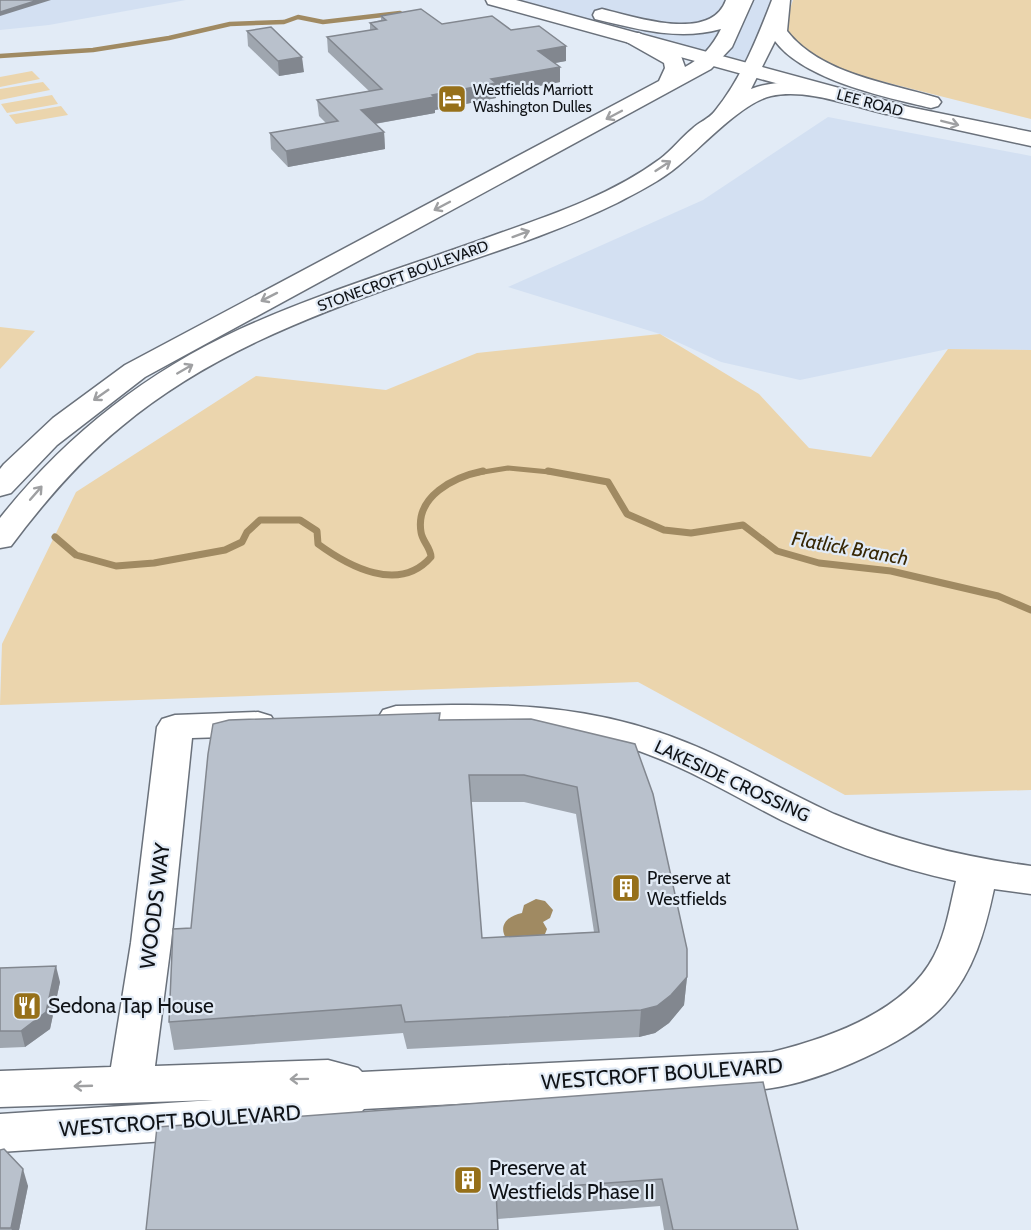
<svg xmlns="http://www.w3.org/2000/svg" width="1031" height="1230" viewBox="0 0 1031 1230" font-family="Cabin,sans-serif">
	<rect width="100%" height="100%" fill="#e2ebf6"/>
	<!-- built -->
	<g fill="#d3e0f2">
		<path d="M0,0H186L49,25L0,30Z"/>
		<path d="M502,0H777L754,70Z"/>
		<path d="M828,117L1031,156V350L948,349L800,380L721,362L660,334L508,287L703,200Z"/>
	</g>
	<!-- green -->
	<g fill="#ebd5ad">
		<path d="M793,0H1031V119L837,70L791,46L785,24Z"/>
		<path d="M32,71L40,79L0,87V77Z"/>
		<path d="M43,82L50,90L0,100V89Z"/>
		<path d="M52,95L58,104L7,113L1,104Z"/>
		<path d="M61,106L68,115L16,124L9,115Z"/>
		<path d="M0,327L35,331L0,369Z"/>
		<path d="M660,334L759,394L809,448L871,457L948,349L1031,350V790L845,795L638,682L0,705L2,644L76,492L256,376L386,390L477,353Z"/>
	</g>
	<!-- water -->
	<path fill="#a08a62" d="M536,899L545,901L553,910L550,918L543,922L547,929L543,939L507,940C497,925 508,916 522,913L524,905Z"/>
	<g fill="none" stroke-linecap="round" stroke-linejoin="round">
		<!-- stream-far2 -->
		<path stroke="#a08a62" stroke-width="4.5" d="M0,56L93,50L169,38L230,24L284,22L298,17L323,22L400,13"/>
		<!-- stream-far1 -->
		<path stroke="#a08a62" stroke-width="5" d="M477,473L508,468L560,473"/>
		<!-- stream -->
		<g stroke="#a08a62" stroke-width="7">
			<path d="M548,471L608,482L627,514L664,530L691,533L743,525L777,551L819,563L891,571L998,596L1031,610"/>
			<path d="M55,537L76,555L116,566L154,563L225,550L242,542L247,532L260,520H300L317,531L318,544C348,566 399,594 431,557C431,548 422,541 421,532C415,496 454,477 483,471"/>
		</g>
		<!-- minor casing -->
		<g stroke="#6a717b" stroke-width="3">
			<g id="minor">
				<path d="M486,0H516L909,107L1031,132V146L899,117L488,4Z"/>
				<path d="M452,705C522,704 591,709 658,732C719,752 775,787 834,814C897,841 963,857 1031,866V894L994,889C985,931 974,971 945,1004C912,1042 821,1081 772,1088C729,1094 683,1092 640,1095C548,1099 456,1104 364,1109L355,1118L315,1131L0,1152V1114L213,1100L0,1107V1071L111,1067L131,943L157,727L162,719L175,715L258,712L271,716L276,724L271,732L258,736L192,738L171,943L155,1066L328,1060L358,1068L362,1072L772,1052C829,1038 905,1012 934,956C946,933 950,906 956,881C896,868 836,847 781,820C732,795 683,765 630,748C555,724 474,727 396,730L383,726L378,718L383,710L396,706Z"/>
			</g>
		</g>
		<!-- major casing -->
		<g stroke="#6a717b" stroke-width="3">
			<g id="major">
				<path d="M726,0H753L732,47L711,69L145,377L57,445L11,493L0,496V469L4,464L53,418L125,365L659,81L665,68L664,63L625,41L622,37L625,33H639L681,56L685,67C702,58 712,47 721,29C679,41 637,29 595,19L593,15L595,11L602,9C635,17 711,43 726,0Z"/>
				<path d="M772,0H790L787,31C820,74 889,83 938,98L941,102L938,106L931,108C885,97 804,80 775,41L751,89C796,72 849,92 893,104L896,108L893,112L886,114C851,106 807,88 771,96C741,103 702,147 678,166C660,181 638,192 617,203C552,235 481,256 412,280C309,316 206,356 122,426C79,461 44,502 11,546L0,548V518C65,436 145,373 240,329C326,290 416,264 503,232C557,213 614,193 660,159C672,150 681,138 692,129C699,122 709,119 715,111C741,79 757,39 772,0Z"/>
			</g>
		</g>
		<!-- minor -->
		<use href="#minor" fill="#fff" fill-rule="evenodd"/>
		<!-- major -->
		<use href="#major" fill="#fff" fill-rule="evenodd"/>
	</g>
	<!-- wall -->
	<g fill="#9fa6af" fill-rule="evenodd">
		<path d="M381,16L442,24L511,30L566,61L555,63L560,67V82L496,94V98L435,110V113L375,124L384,132L385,149L288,167L271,149L270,133L326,123L319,116L317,100L369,91L328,52L327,37L370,30V23L381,20Z"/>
		<path d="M247,31L304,72L279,76L248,46Z"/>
		<path d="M440,720L635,744L687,977L684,1005L669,1023L655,1033L639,1037L407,1049L403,1033L174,1050L169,1022L191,928ZM471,802H524L576,814L594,932L482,938Z"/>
		<path d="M0,968L60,982L50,1029L25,1047L0,1048Z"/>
		<path d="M763,1082L798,1230H664L660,1206L498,1219L146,1230Z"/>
		<path d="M0,1150L28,1186L19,1230H0Z"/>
	</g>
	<!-- shaded-wall -->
	<g fill="#82878f">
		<path d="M38,0H51L0,16V12Z"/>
		<path d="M566,46V61L538,66V51Z"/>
		<path d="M302,57L304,72L279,76L278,61Z"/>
		<path d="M560,67V82L496,94V98L435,110V113L362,126L361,110L432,95L491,79Z"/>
		<path d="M384,132L385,149L288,167L286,151Z"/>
		<path d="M56,966L60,982L50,1029L25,1047L21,1031Z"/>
		<path d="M687,977L684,1005L669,1023L655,1033L639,1037L641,1010Z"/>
		<path d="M23,1169L28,1186L19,1230H12L11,1228Z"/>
	</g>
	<!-- building -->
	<g fill="#b9c1cc" stroke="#82878f" stroke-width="1.5" fill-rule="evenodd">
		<path d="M0,0H38L0,12Z"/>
		<path d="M421,9L442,24L492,16L511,30L539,26L566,46L538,51L560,67L491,79L496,83L432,95L434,97L361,110L384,132L286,151L270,133L338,121L317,100L382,89L327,37L377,29L370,23L386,20L381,16Z"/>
		<path d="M271,27L302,57L278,61L247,31Z"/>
		<path d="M440,713L439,720L531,719L635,744L653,794L687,949V977L671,995L657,1006L641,1010L405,1022L401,1005L169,1022L173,929L191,928L208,754L213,724L229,720ZM469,775H524L577,787L599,932L482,938Z"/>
		<path d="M56,966L46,1012L21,1031H0V968Z"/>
		<path d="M763,1082L798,1230H673L662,1179L496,1191L498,1230H146L157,1127Z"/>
		<path d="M4,1149L23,1169L11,1228H0V1150Z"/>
	</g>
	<!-- one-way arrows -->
	<defs><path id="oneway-shaft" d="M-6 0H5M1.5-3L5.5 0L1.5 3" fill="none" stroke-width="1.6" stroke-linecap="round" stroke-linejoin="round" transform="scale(1.5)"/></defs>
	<g stroke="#9fa0a2">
		<use href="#oneway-shaft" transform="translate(614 115) rotate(152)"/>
		<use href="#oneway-shaft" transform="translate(950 123) rotate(14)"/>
		<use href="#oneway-shaft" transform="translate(663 166) rotate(-33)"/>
		<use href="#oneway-shaft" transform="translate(442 206) rotate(152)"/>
		<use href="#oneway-shaft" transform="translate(521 234) rotate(-20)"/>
		<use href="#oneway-shaft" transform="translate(269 297) rotate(153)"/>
		<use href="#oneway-shaft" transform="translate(185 369) rotate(-30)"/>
		<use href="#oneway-shaft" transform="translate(101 395) rotate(145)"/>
		<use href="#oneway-shaft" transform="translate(36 493) rotate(-49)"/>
		<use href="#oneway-shaft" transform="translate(299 1079) rotate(179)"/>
		<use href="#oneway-shaft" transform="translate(83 1086) rotate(178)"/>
	</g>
	<!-- icons -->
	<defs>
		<g id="hotel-square" transform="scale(1.5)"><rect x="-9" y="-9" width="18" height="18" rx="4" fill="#96701a" stroke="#e2ebf6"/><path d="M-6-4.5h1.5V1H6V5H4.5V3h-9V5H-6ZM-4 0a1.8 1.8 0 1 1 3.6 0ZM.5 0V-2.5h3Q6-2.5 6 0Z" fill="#fff"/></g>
		<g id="building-square" transform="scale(1.5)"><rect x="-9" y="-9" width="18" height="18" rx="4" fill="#96701a" stroke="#e2ebf6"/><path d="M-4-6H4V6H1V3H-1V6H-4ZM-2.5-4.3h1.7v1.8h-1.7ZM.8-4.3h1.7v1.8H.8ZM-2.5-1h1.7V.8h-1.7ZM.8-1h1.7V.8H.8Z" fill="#fff"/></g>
		<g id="restaurant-square" transform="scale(1.5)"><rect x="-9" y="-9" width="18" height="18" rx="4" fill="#96701a" stroke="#e2ebf6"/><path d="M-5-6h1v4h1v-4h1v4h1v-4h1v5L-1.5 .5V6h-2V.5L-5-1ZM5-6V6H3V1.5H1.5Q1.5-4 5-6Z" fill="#fff"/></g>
	</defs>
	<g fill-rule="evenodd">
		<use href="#hotel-square" x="452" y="99"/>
		<use href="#building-square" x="626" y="888"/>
		<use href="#restaurant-square" x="27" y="1006"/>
		<use href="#building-square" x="468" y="1180"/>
	</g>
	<g text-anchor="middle" stroke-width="4.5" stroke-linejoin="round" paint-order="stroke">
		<!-- far-poi labels -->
		<g font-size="15" fill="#0f1216" stroke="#e2ebf6" text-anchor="start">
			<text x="473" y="95">Westfields Marriott<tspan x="473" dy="17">Washington Dulles</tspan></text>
		</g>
		<!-- far-street labels -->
		<g font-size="15" fill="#0f1216" stroke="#e2ebf6">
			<text transform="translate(870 103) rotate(15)" y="5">LEE ROAD</text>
			<text transform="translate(403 276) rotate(-20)" y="5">STONECROFT BOULEVARD</text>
		</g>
		<!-- street labels -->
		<g font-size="18" fill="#0f1216" stroke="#e2ebf6">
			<text transform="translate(732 781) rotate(25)" y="6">LAKESIDE CROSSING</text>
		</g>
		<!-- poi labels -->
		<g font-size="18" fill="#0f1216" stroke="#e2ebf6" text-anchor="start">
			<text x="647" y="884">Preserve at<tspan x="647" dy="21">Westfields</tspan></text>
		</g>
		<!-- water labels -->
		<g font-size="20" font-style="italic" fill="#372704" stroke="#e2ebf6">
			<text transform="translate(850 548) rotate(10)" y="7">Flatlick Branch</text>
		</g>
		<!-- near-street labels -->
		<g font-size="21" fill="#0f1216" stroke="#e2ebf6">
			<text transform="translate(155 906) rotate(-83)" y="7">WOODS WAY</text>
			<text transform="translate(662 1074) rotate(-4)" y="7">WESTCROFT BOULEVARD</text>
			<text transform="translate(180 1121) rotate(-4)" y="7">WESTCROFT BOULEVARD</text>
		</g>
		<!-- near-poi labels -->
		<g font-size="21" fill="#0f1216" stroke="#e2ebf6" text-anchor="start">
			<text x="48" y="1013">Sedona Tap House</text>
			<text x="489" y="1175">Preserve at<tspan x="489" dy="24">Westfields Phase II</tspan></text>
		</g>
	</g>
</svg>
